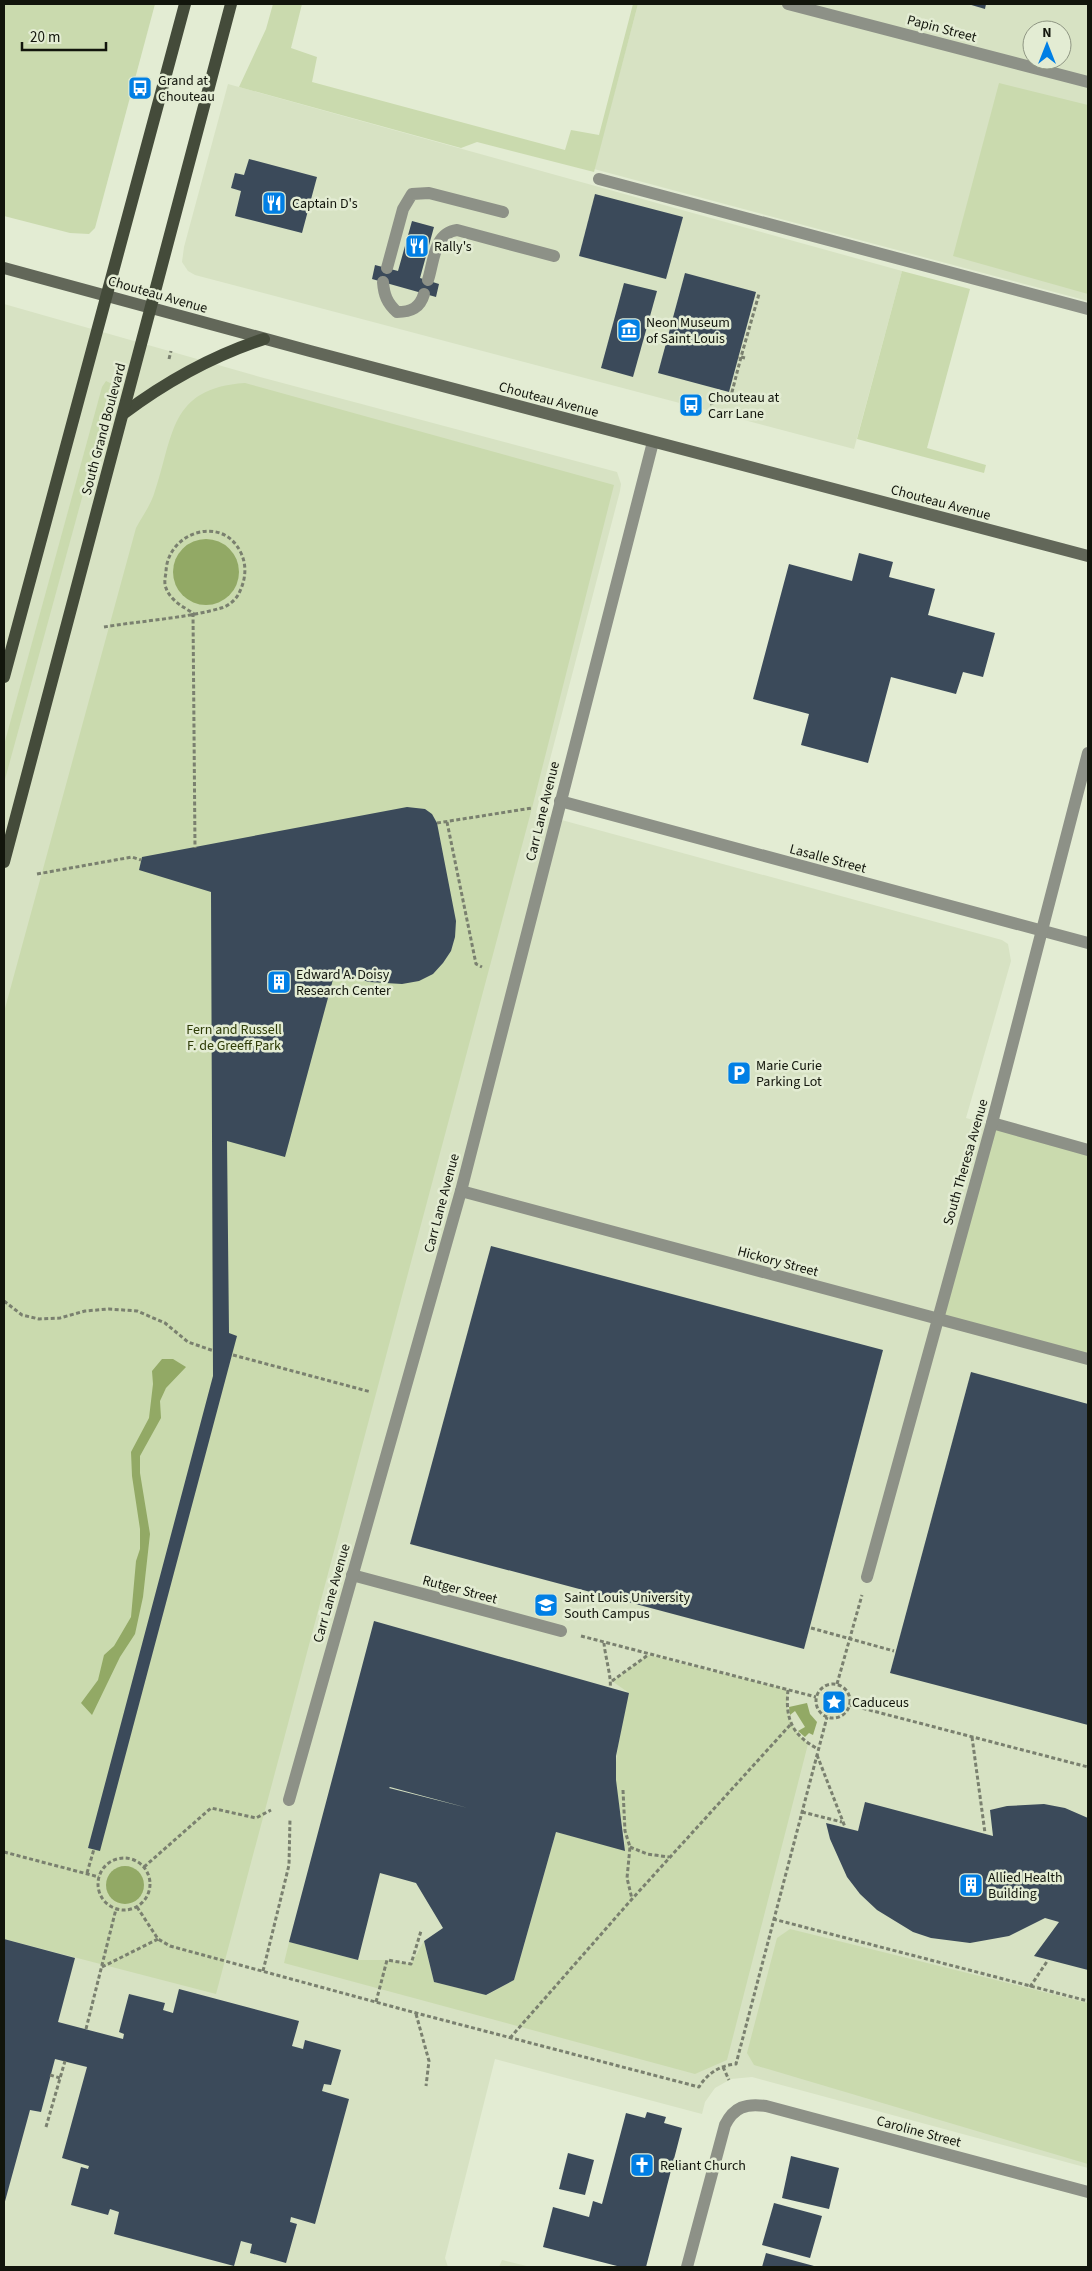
<svg xmlns="http://www.w3.org/2000/svg" width="1092" height="2271" viewBox="0 0 1092 2271" font-family="'Source Sans 3',sans-serif">
	<rect width="100%" height="100%" fill="#e3ecd3"/>
	<!-- built -->
	<g fill="#d7e2c3" fill-rule="evenodd">
		<path d="M638,4H1088V301L594,169ZM1032,30H1062V60H1032Z"/>
		<path d="M228,84L902,271L854,449L195,275L188,271L182,262L184,247Z"/>
		<path d="M4,304L260,377L617,472L621,484L620,491L536,813L1002,940L1008,944L1011,961L966,1118L1088,1152V2168L752,2077L731,2079L715,2088L705,2102L702,2114L495,2059L445,2258L448,2267H4Z"/>
		<path d="M502,2260L531,2267H499Z"/>
	</g>
	<!-- green -->
	<g fill="#cadaae">
		<path d="M4,4H155L95,228L89,234L70,233L4,216Z"/>
		<path d="M273,4H302L291,48L317,57L312,82L565,150L571,130L599,135L633,4H638L594,172L477,142L461,148L239,87L266,29Z"/>
		<path d="M999,83L1088,105V294L953,256Z"/>
		<path d="M902,271L970,289L927,448L986,465L984,473L857,439Z"/>
		<path d="M106,381L112,384V388L4,783V745L102,387Z"/>
		<path d="M245,383L614,485L532,808L216,1994L4,1939V1012L136,528C142,517 150,506 154,494C174,437 168,388 245,383Z"/>
		<path d="M992,1123L1088,1150V1359L936,1319Z"/>
		<path d="M648,1655L788,1690C785,1713 790,1728 808,1744L727,2060L695,2074L284,1963L289,1942L358,1960H387L411,1964L424,1941L434,1982L487,1995L514,1980L556,1832L625,1850C625,1827 617,1805 616,1782C614,1752 623,1722 629,1693L612,1681Z"/>
		<path d="M790,1929L1088,2003V2164L754,2065L747,2053L777,1938Z"/>
	</g>
	<!-- water -->
	<g fill="#92a965">
		<circle cx="206" cy="572" r="33"/>
		<path d="M162,1359H173L186,1367L166,1388L160,1401L161,1418L140,1456V1473L150,1534L143,1597L135,1634L120,1657L92,1715L81,1703L98,1680L104,1655L114,1646L131,1617L136,1561L140,1549V1529L132,1476L131,1452L149,1418L153,1384L152,1371Z"/>
		<path d="M807,1703L810,1714L817,1722L813,1735L809,1733L805,1737L798,1731L805,1727L795,1711L790,1715L789,1707Z"/>
		<circle cx="125" cy="1885" r="19"/>
	</g>
	<!-- building -->
	<g fill="#3b4a5a" fill-rule="evenodd">
		<path d="M968,4H986L985,9Z"/>
		<path d="M249,159L317,177L302,233L235,216L241,191L231,188L235,173L244,175Z"/>
		<path d="M595,194L683,217L666,279L579,256Z"/>
		<path d="M412,221L434,227L420,278L439,284L436,297L372,279L375,265L398,271Z"/>
		<path d="M685,273L756,292L729,392L658,373Z"/>
		<path d="M624,283L657,291L633,377L601,368Z"/>
		<path d="M859,553L893,562L889,577L935,589L928,615L995,633L983,677L963,672L956,694L891,677L868,763L801,745L809,714L753,699L789,564L852,581Z"/>
		<path d="M407,807L425,809L432,814L437,823L456,921L455,937L451,951L443,963L433,974L419,981L402,984L369,982L335,972L285,1157L227,1141L229,1333L237,1336L100,1851L88,1848L213,1376L211,892L139,870L142,857Z"/>
		<path d="M491,1246L883,1350L804,1649L410,1544Z"/>
		<path d="M971,1372L1088,1404V1725L890,1673Z"/>
		<path d="M374,1621L629,1693L616,1756V1780L625,1851L556,1832L514,1980L486,1995L434,1982L424,1941L443,1928L416,1883L380,1873L358,1960L289,1942ZM390,1787L468,1808L389,1788Z"/>
		<path d="M865,1802L993,1836L990,1810L1007,1806L1044,1804L1065,1808L1088,1818V1970L1034,1956L1059,1922L1045,1918L1009,1936L970,1943L931,1938L913,1932L877,1910L860,1894L847,1877L830,1839L826,1823L858,1831Z"/>
		<path d="M4,1939L75,1958L58,2022L123,2039L124,2034L119,2032L129,1994L165,2003L163,2010L173,2013L179,1989L299,2021L292,2046L303,2049L305,2040L341,2050L331,2085L324,2084L322,2091L349,2099L315,2224L291,2217L290,2222L297,2224L286,2263L250,2253L252,2244L241,2241L234,2266L114,2234L119,2212L110,2209L108,2215L71,2205L81,2167L88,2169L89,2166L62,2158L87,2067L55,2059L41,2112L30,2110L4,2205Z"/>
		<path d="M647,2112L666,2117L664,2123L682,2128L646,2267H621L543,2247L553,2207L589,2217L593,2201L602,2204L626,2113L645,2118Z"/>
		<path d="M568,2153L594,2160L585,2195L559,2189Z"/>
		<path d="M791,2156L839,2168L829,2209L782,2198Z"/>
		<path d="M774,2203L822,2216L810,2258L762,2245Z"/>
		<path d="M766,2253L814,2266L813,2267H762Z"/>
	</g>
	<g fill="none" stroke-linecap="round" stroke-linejoin="round">
		<!-- path -->
		<g stroke="#7a806f" stroke-width="3" stroke-dasharray="4 2.5" stroke-linecap="butt">
			<path d="M745,358L741,357L759,294"/>
			<path d="M169,359L171,351"/>
			<path d="M710,404L731,396L741,357H738"/>
			<path d="M104,627C139,621 188,618 221,608C229,606 237,599 240,591C246,578 247,564 240,551C221,514 166,533 166,573C165,577 164,584 166,588C170,600 183,607 193,613L195,848"/>
			<path d="M447,822L476,964L482,967"/>
			<path d="M437,823L532,808"/>
			<path d="M37,874L132,857L141,860"/>
			<path d="M4,1301L22,1315L39,1319L60,1318L85,1311L109,1309L137,1311L165,1323L188,1342L214,1351"/>
			<path d="M233,1355L371,1392"/>
			<path d="M811,1628L894,1651"/>
			<path d="M581,1636L816,1697"/>
			<path d="M604,1643C605,1656 612,1679 610,1688"/>
			<path d="M612,1681L648,1655"/>
			<circle cx="833" cy="1701" r="17"/>
			<path d="M837,1684L862,1595"/>
			<path d="M788,1690C785,1719 792,1735 818,1749"/>
			<path d="M850,1705L1088,1767"/>
			<path d="M972,1737L985,1833"/>
			<path d="M817,1755L845,1827"/>
			<path d="M623,1790L625,1831L630,1847L627,1878L632,1899"/>
			<path d="M802,1812L842,1822"/>
			<path d="M630,1847L647,1854L669,1857"/>
			<path d="M4,1852L99,1877"/>
			<circle cx="124" cy="1884" r="26"/>
			<path d="M144,1867L211,1808L256,1818L271,1810"/>
			<path d="M87,1873L94,1849"/>
			<path d="M137,1907L158,1939L170,1946L416,2013L699,2087C707,2074 720,2065 736,2064L827,1717"/>
			<path d="M773,1919L1088,2001"/>
			<path d="M102,1967L158,1939"/>
			<path d="M263,1971L289,1865L290,1819"/>
			<path d="M1030,1987L1048,1960"/>
			<path d="M376,2002L387,1960L411,1964L421,1931"/>
			<path d="M416,2014L429,2061L426,2086"/>
			<path d="M86,2029L116,1909"/>
			<path d="M510,2038L632,1899L791,1724"/>
			<path d="M723,2067L729,2080"/>
			<path d="M50,2075L60,2078"/>
			<path d="M46,2127L65,2061"/>
		</g>
		<!-- service -->
		<g stroke="#8d9187" stroke-width="12">
			<path d="M599,179L1088,309"/>
			<path d="M387,268L403,209L412,194L429,193L503,212"/>
			<path d="M428,280C434,261 434,233 457,230L554,256"/>
			<path d="M383,282C384,295 387,303 397,312C411,312 420,308 424,294"/>
			<path d="M992,1123L1088,1150"/>
		</g>
		<!-- minor -->
		<g stroke="#8d9187" stroke-width="12">
			<path d="M788,4L1088,82"/>
			<path d="M560,801L1088,943"/>
			<path d="M461,1191L1088,1359"/>
			<path d="M352,1575L561,1631"/>
			<path d="M867,1577L992,1123L1088,753"/>
			<path d="M289,1800L461,1191L653,442"/>
			<path d="M687,2267L725,2125C734,2107 746,2103 766,2106L1088,2192"/>
		</g>
		<!-- secondary -->
		<path stroke="#626759" stroke-width="12" d="M4,268L310,351L1088,556"/>
		<!-- primary -->
		<g stroke="#444b3a" stroke-width="12">
			<path d="M123,414C167,381 212,356 264,339"/>
			<path d="M4,677L185,4"/>
			<path d="M4,862L231,4"/>
		</g>
	</g>
	<!-- icons -->
	<defs>
		<g id="bus-square" transform="scale(1.25)"><rect x="-9" y="-9" width="18" height="18" rx="4" fill="#007fe5" stroke="#e3ecd3"/><path d="M-5-6H5V4H4V6H2V4H-2V6H-4V4H-5ZM-3.5-4V0h7V-4ZM-3.5 1.2v1.5H-2V1.2ZM2 1.2v1.5H3.5V1.2Z" fill="#fff"/></g>
		<g id="restaurant-square" transform="scale(1.25)"><rect x="-9" y="-9" width="18" height="18" rx="4" fill="#007fe5" stroke="#e3ecd3"/><path d="M-5-6h1v4h1v-4h1v4h1v-4h1v5L-1.5 .5V6h-2V.5L-5-1ZM5-6V6H3V1.5H1.5Q1.5-4 5-6Z" fill="#fff"/></g>
		<g id="museum-square" transform="scale(1.25)"><rect x="-9" y="-9" width="18" height="18" rx="4" fill="#007fe5" stroke="#e3ecd3"/><path d="M0-6L6-3V-2H-6V-3ZM-5-1h2V3h-2ZM-1-1h2V3h-2ZM3-1h2V3H3ZM-6 4H6V6H-6Z" fill="#fff"/></g>
		<g id="building-square" transform="scale(1.25)"><rect x="-9" y="-9" width="18" height="18" rx="4" fill="#007fe5" stroke="#e3ecd3"/><path d="M-4-6H4V6H1V3H-1V6H-4ZM-2.5-4.3h1.7v1.8h-1.7ZM.8-4.3h1.7v1.8H.8ZM-2.5-1h1.7V.8h-1.7ZM.8-1h1.7V.8H.8Z" fill="#fff"/></g>
		<g id="parking-square" transform="scale(1.25)"><rect x="-9" y="-9" width="18" height="18" rx="4" fill="#007fe5" stroke="#e3ecd3"/><path d="M-3.5-5.5H1a3.5 3.5 0 0 1 0 7H-1V5.5H-3.5ZM-1-3.4V-.6H.8a1.4 1.4 0 0 0 0-2.8Z" fill="#fff"/></g>
		<g id="university-square" transform="scale(1.25)"><rect x="-9" y="-9" width="18" height="18" rx="4" fill="#007fe5" stroke="#e3ecd3"/><path d="M0-5L7-2L0 1L-7-2ZM-4 1L0 2.5L4 1V4Q0 6-4 4Z" fill="#fff"/></g>
		<g id="sight-square" transform="scale(1.25)"><rect x="-9" y="-9" width="18" height="18" rx="4" fill="#007fe5" stroke="#e3ecd3"/><path d="M0-6L1.8-2.2L6-1.7L2.9 1.2L3.7 5.4L0 3.3L-3.7 5.4L-2.9 1.2L-6-1.7L-1.8-2.2Z" fill="#fff"/></g>
		<g id="church-square" transform="scale(1.25)"><rect x="-9" y="-9" width="18" height="18" rx="4" fill="#007fe5" stroke="#e3ecd3"/><path d="M-1.2-6h2.4v3.5h3.3v2.4h-3.3V6h-2.4V-.1h-3.3v-2.4h3.3Z" fill="#fff"/></g>
	</defs>
	<g fill-rule="evenodd">
		<use href="#bus-square" x="140" y="88"/>
		<use href="#restaurant-square" x="274" y="203"/>
		<use href="#restaurant-square" x="417" y="246"/>
		<use href="#museum-square" x="629" y="330"/>
		<use href="#bus-square" x="691" y="405"/>
		<use href="#building-square" x="279" y="982"/>
		<use href="#parking-square" x="739" y="1073"/>
		<use href="#university-square" x="546" y="1605"/>
		<use href="#sight-square" x="834" y="1702"/>
		<use href="#building-square" x="971" y="1885"/>
		<use href="#church-square" x="642" y="2165"/>
	</g>
	<g text-anchor="middle" stroke-width="5" stroke-linejoin="round" paint-order="stroke">
		<!-- street labels -->
		<g font-size="14" fill="#12150c" stroke="#e3ecd3">
			<text transform="translate(942 28) rotate(15)" y="5">Papin Street</text>
			<text transform="translate(158 294) rotate(16)" y="5">Chouteau Avenue</text>
			<text transform="translate(549 399) rotate(15)" y="5">Chouteau Avenue</text>
			<text transform="translate(103 429) rotate(-75)" y="5">South Grand Boulevard</text>
			<text transform="translate(941 502) rotate(15)" y="5">Chouteau Avenue</text>
			<text transform="translate(542 811) rotate(-76)" y="5">Carr Lane Avenue</text>
			<text transform="translate(828 858) rotate(15)" y="5">Lasalle Street</text>
			<text transform="translate(965 1162) rotate(-74)" y="5">South Theresa Avenue</text>
			<text transform="translate(441 1203) rotate(-75)" y="5">Carr Lane Avenue</text>
			<text transform="translate(778 1261) rotate(15)" y="5">Hickory Street</text>
			<text transform="translate(460 1589) rotate(15)" y="5">Rutger Street</text>
			<text transform="translate(331 1593) rotate(-74)" y="5">Carr Lane Avenue</text>
			<text transform="translate(919 2131) rotate(15)" y="5">Caroline Street</text>
		</g>
		<!-- poi labels -->
		<g font-size="14" fill="#12150c" stroke="#e3ecd3" text-anchor="start">
			<text x="158" y="85">Grand at<tspan x="158" dy="16">Chouteau</tspan></text>
			<text x="292" y="208">Captain D's</text>
			<text x="434" y="251">Rally's</text>
			<text x="646" y="327">Neon Museum<tspan x="646" dy="16">of Saint Louis</tspan></text>
			<text x="708" y="402">Chouteau at<tspan x="708" dy="16">Carr Lane</tspan></text>
			<text x="296" y="979">Edward A. Doisy<tspan x="296" dy="16">Research Center</tspan></text>
			<text x="756" y="1070">Marie Curie<tspan x="756" dy="16">Parking Lot</tspan></text>
			<text x="564" y="1602">Saint Louis University<tspan x="564" dy="16">South Campus</tspan></text>
			<text x="852" y="1707">Caduceus</text>
			<text x="988" y="1882">Allied Health<tspan x="988" dy="16">Building</tspan></text>
			<text x="660" y="2170">Reliant Church</text>
		</g>
		<!-- park labels -->
		<g font-size="14" fill="#2d3b06" stroke="#e3ecd3">
			<text x="234" y="1034">Fern and Russell<tspan x="234" dy="16">F. de Greeff Park</tspan></text>
		</g>
	</g>
	<!-- border -->
	<rect width="1092" height="2271" fill="none" stroke="#12150c" stroke-width="10"/>
	<!-- north arrow -->
	<g transform="translate(1047 45)"><circle r="24" fill="#e3ecd3" stroke="#8f9683"/>
	<path d="M0-4L9 19L0 12L-9 19Z" fill="#007fe5"/>
	<text y="-8" font-size="14" font-weight="bold" text-anchor="middle" fill="#12150c">N</text>
	</g>
	<!-- scale -->
	<path d="M22 42v8h84v-8" fill="none" stroke="#12150c" stroke-width="2.5"/>
	<text x="30" y="42" font-size="15" fill="#12150c" stroke="#e3ecd3" stroke-width="4" paint-order="stroke">20 m</text>
</svg>
